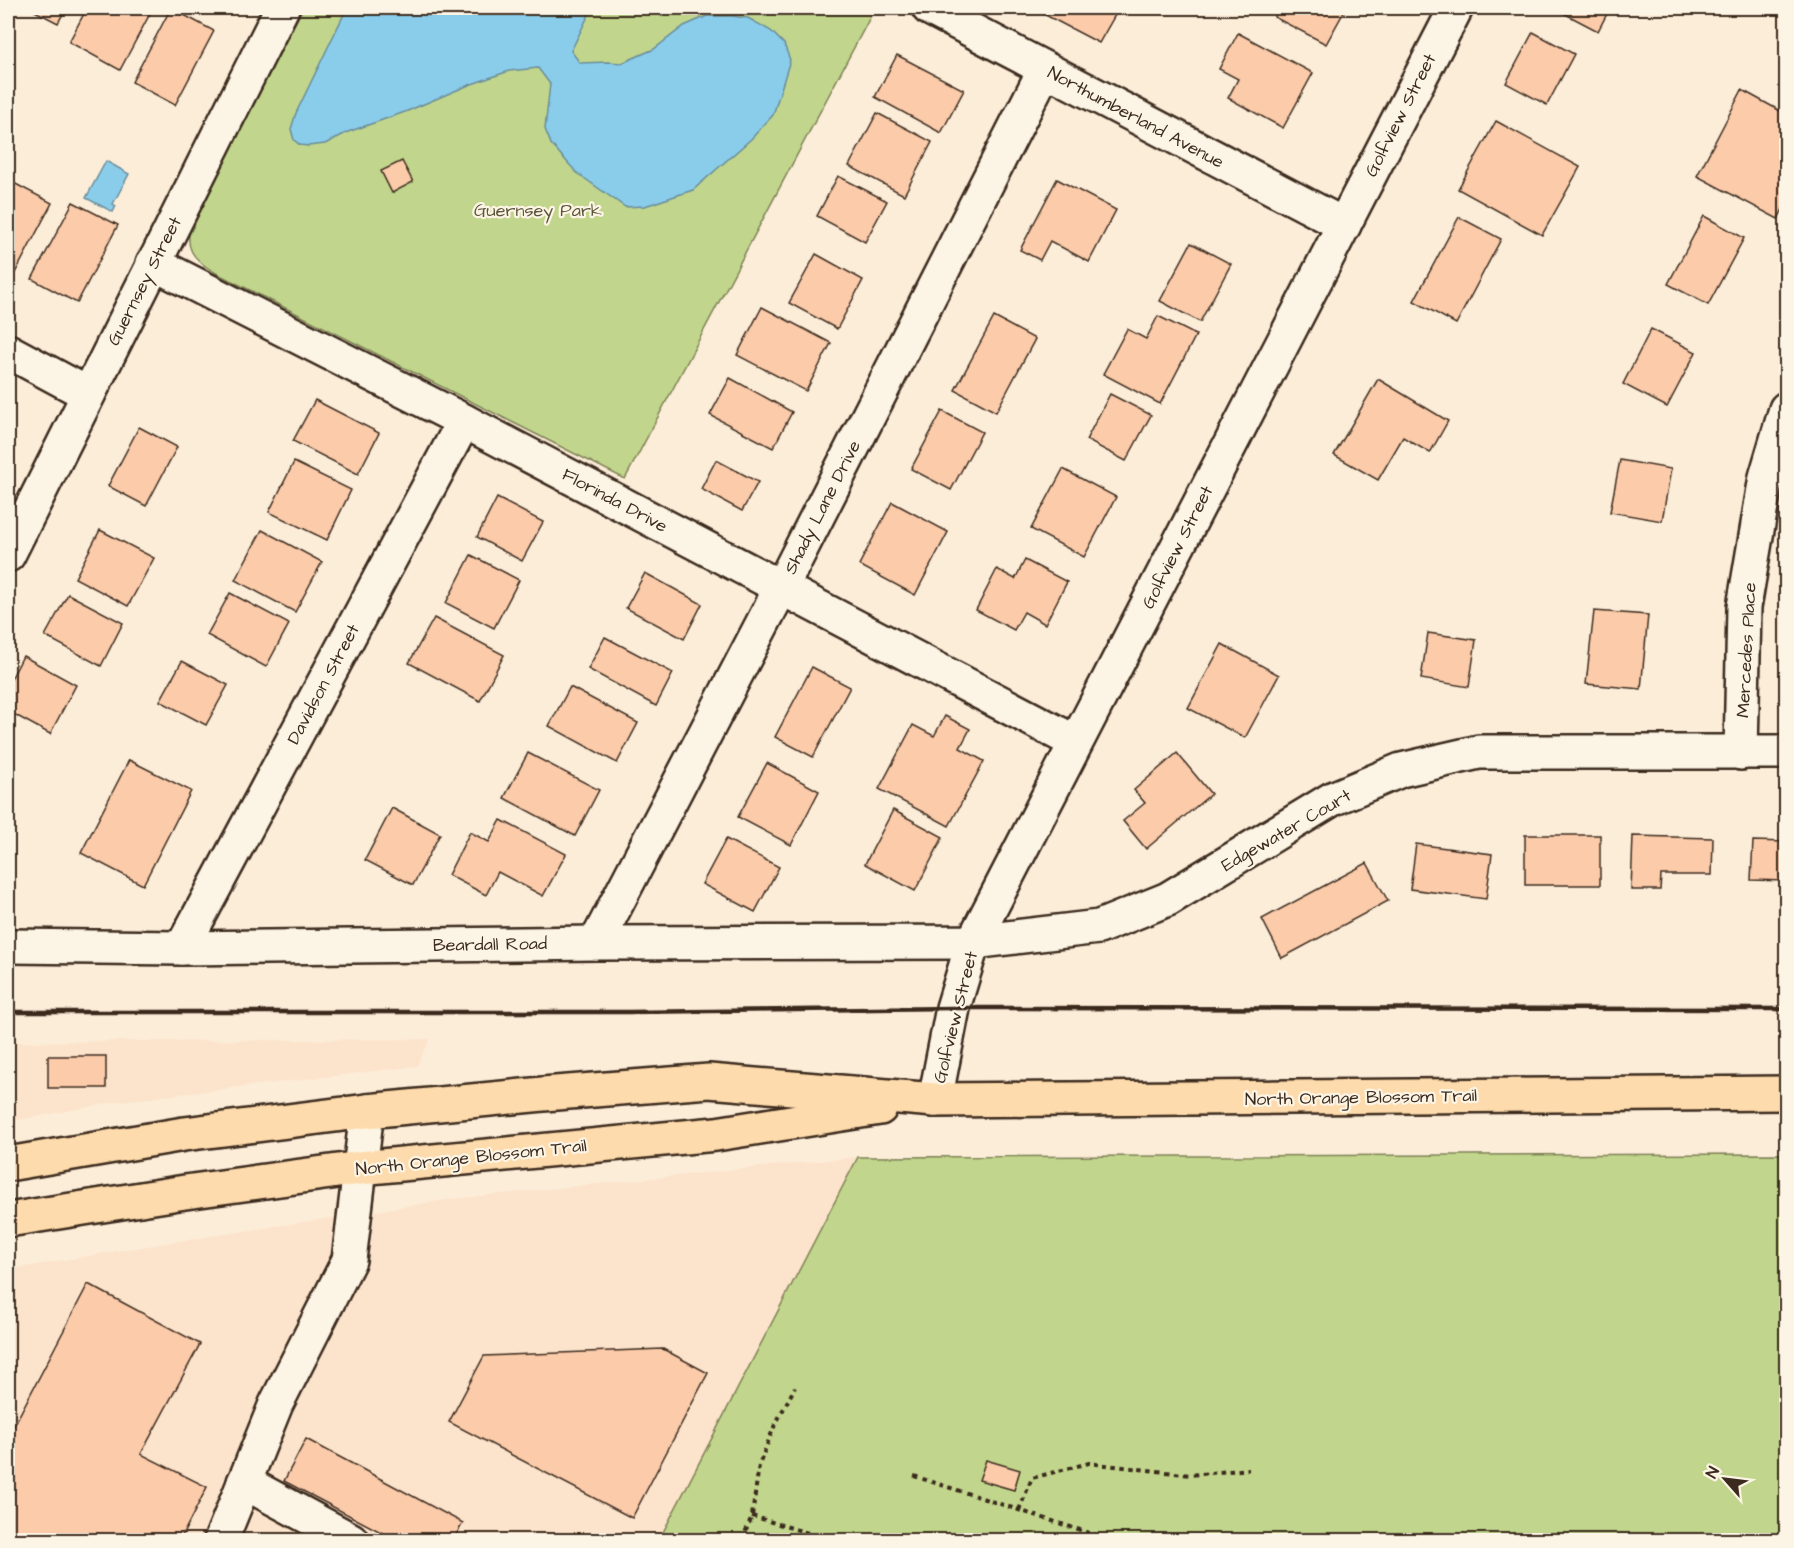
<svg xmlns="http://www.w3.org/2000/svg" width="1794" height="1548" viewBox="0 0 1794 1548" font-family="'Architects Daughter',sans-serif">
	<rect width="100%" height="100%" fill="#fcedd9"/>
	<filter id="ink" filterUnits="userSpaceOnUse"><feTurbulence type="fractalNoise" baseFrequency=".0167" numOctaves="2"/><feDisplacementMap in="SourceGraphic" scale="12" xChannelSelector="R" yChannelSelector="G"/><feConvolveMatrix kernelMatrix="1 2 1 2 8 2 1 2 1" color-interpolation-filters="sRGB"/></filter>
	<g filter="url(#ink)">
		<!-- built -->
		<g fill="#fce3cb">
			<path d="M430,1039L417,1066L115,1102L8,1122V1042Z"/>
			<path d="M858,1157L659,1540H8V1270L128,1249L453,1199Z"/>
		</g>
		<!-- green -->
		<g fill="#c1d68c" stroke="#7e8055" stroke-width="1.5">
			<path d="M303,8H875L625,479L216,273C191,259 182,245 194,217Z"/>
			<path d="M1786,1154V1540H659L858,1157Z"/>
		</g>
		<!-- water -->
		<g fill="#8acdeb" stroke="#6a8c99" stroke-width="1.5">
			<path d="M347,8H592L571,51L580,63L608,62L622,63L654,49L684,26L707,16H731L748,18L771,31L784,44L790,60L773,115L751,139L693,190L645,206L625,207L577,173L551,144L545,129L550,84L538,68L509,71L469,85L405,112L348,132L325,144L308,146L300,145L294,140L291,129L296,113Z"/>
			<path d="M106,161L129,174L113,204L116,206L113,212L86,198Z"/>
		</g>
		<!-- building -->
		<g fill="#fbcbaa" stroke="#3b2a1e" stroke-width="1.5">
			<path d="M29,8H66L58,23Z"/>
			<path d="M87,8H153L120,70L69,42Z"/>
			<path d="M171,8L214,31L175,105L132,82Z"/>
			<path d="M1032,8H1119L1099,43Z"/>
			<path d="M1279,8H1346L1326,44L1274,17Z"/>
			<path d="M1554,8H1610L1598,31Z"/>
			<path d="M1533,32L1574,54L1547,105L1506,83Z"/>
			<path d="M1238,33L1313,73L1283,128L1228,98L1238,79L1219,69Z"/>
			<path d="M897,55L964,90L941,133L875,97Z"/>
			<path d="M1742,90L1786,114V203L1778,219L1697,176Z"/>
			<path d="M877,113L932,142L904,195L849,166Z"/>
			<path d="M1496,121L1580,167L1542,235L1458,189Z"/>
			<path d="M402,161L413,182L392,193L381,171Z"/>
			<path d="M838,176L887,201L865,242L817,216Z"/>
			<path d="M1057,179L1116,210L1089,262L1050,241L1040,260L1020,250Z"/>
			<path d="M8,180L52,203L14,275L8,272Z"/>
			<path d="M73,202L118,225L77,303L32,279Z"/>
			<path d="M1704,216L1744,238L1708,305L1668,284Z"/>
			<path d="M1459,217L1501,239L1456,324L1414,301Z"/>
			<path d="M1191,243L1231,264L1200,322L1160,301Z"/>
			<path d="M816,254L863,280L837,329L789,303Z"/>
			<path d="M762,307L831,343L806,391L737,355Z"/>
			<path d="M1158,316L1196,335L1160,404L1103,374L1127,329L1146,339Z"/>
			<path d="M994,317L1035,339L996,412L955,390Z"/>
			<path d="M1651,329L1696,352L1667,407L1623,384Z"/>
			<path d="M730,378L792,412L773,448L710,415Z"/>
			<path d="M1378,379L1448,421L1430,453L1403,437L1378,480L1334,455Z"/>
			<path d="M1110,394L1151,415L1126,461L1086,440Z"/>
			<path d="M315,400L379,433L358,474L293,441Z"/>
			<path d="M942,411L982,432L951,490L911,469Z"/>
			<path d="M139,427L177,447L146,506L108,486Z"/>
			<path d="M716,460L758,482L742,511L701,489Z"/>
			<path d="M1620,460L1671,469L1662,521L1610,512Z"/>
			<path d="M294,462L351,490L327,540L269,512Z"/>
			<path d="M1063,469L1116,497L1084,557L1031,529Z"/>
			<path d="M497,498L543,522L522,561L477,537Z"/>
			<path d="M892,502L948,532L915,595L859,565Z"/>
			<path d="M100,530L154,558L128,606L75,578Z"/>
			<path d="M262,530L322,562L295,612L235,580Z"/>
			<path d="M471,555L519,580L494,628L446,603Z"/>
			<path d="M1025,560L1067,582L1045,624L1024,612L1014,630L976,610L997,569L1015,579Z"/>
			<path d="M645,573L702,604L684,639L626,608Z"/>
			<path d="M230,593L289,624L266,667L207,635Z"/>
			<path d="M68,594L123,623L101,666L45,636Z"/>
			<path d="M1594,611L1648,615L1641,689L1586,684Z"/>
			<path d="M434,618L504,655L480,701L409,663Z"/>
			<path d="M1428,633L1476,640L1469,687L1421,679Z"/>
			<path d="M605,637L673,673L656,706L588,669Z"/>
			<path d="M1222,644L1279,675L1245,738L1188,708Z"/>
			<path d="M23,656L76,685L50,734L8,711V685Z"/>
			<path d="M182,661L228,685L206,725L160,701Z"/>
			<path d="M812,667L850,687L813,757L775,737Z"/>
			<path d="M570,687L638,723L617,763L549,726Z"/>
			<path d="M945,716L970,729L960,748L984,761L949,826L879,789L913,725L934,736Z"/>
			<path d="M528,753L599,790L575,836L504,798Z"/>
			<path d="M1177,753L1211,794L1146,849L1123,821L1145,803L1134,790Z"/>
			<path d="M129,760L191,791L143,885L81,853Z"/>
			<path d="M767,763L819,791L791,845L738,817Z"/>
			<path d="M392,808L440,834L413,885L365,860Z"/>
			<path d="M893,810L943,837L915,891L865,864Z"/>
			<path d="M501,820L566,854L543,896L498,872L486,895L448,875L470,832L489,842Z"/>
			<rect x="1525" y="835" width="75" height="50"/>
			<path d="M1633,836L1713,838L1712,875H1661L1660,890H1631Z"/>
			<path d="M726,839L779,867L755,912L702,884Z"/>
			<path d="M1753,841L1786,842V881L1751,880Z"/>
			<path d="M1416,844L1492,854L1486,899L1410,889Z"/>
			<path d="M1367,863L1388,901L1282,958L1262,919Z"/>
			<rect x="48" y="1056" width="58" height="32"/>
			<path d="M88,1284L200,1344L141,1454L207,1487L180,1540H8V1437Z"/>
			<path d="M663,1349L708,1373L632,1518L449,1422L484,1356Z"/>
			<path d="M306,1439L463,1523L453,1540H396L284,1481Z"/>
			<path d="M986,1460L1020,1470L1014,1490L979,1480Z"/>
		</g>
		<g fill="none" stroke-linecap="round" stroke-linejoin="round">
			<!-- minor casing -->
			<g stroke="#3b2a1e" stroke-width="38">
				<g id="minor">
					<path d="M929,8L1344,225"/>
					<path d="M153,263L464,421L1075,742"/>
					<path d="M8,351L88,394"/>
					<path d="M8,555L282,8"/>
					<path d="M1741,753L1744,607L1766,477L1786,409"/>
					<path d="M596,943L781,588L1045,69"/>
					<path d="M8,946L182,948L596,943L973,942L1099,927L1168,899L1332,799L1401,770L1479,752H1786"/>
					<path d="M182,948L464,421"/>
					<path d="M935,1100L953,1008L973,942L1456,8"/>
					<path d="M244,1482L351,1540"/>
					<path d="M221,1540L276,1404L349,1260L367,1111"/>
				</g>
			</g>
			<!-- major casing -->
			<g stroke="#3b2a1e" stroke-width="38">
				<g id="major">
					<path d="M8,1164L184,1134L367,1111L543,1094L709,1081L935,1100L1786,1093"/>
					<path d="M8,1220L185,1192L360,1168L716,1134L880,1108"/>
				</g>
			</g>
			<!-- path -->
			<g stroke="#3b2a1e" stroke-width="4" stroke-dasharray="4.5 4.5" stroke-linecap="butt">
				<path d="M914,1476L1111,1540"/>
				<path d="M1019,1510L1032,1478L1089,1463L1191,1475L1249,1469"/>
				<path d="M752,1516L831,1540"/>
				<path d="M742,1540L752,1516L759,1465L774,1427L795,1387"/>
			</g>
			<!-- minor -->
			<use href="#minor" stroke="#fcf5e5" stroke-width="33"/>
			<!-- major -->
			<use href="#major" stroke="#fedbac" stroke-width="33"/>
			<!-- rail -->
			<path stroke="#3b2a1e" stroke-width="4.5" d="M8,1012H628L953,1008L1786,1009"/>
		</g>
	</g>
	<g text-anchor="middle" stroke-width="4.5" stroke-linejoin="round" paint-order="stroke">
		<!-- street labels -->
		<g font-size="18" fill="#3b2a1e" stroke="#fcf5e5">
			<text transform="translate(1400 115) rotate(-63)" y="6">Golfview Street</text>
			<text transform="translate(1136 117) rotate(28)" y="6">Northumberland Avenue</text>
			<text transform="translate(144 281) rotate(-63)" y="6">Guernsey Street</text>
			<text transform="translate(615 500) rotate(28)" y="6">Florinda Drive</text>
			<text transform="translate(822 507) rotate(-63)" y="6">Shady Lane Drive</text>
			<text transform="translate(1177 547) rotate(-63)" y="6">Golfview Street</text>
			<text transform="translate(1746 650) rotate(-87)" y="6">Mercedes Place</text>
			<text transform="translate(323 684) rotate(-62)" y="6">Davidson Street</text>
			<text transform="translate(1286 830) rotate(-30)" y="6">Edgewater Court</text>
			<text transform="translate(490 944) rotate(-1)" y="6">Beardall Road</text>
			<text transform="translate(955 1017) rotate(-76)" y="6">Golfview Street</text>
			<text transform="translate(1361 1097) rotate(-1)" y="6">North Orange Blossom Trail</text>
			<text transform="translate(471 1157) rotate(-6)" y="6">North Orange Blossom Trail</text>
		</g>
		<!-- park labels -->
		<g font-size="18" fill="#5c553a" stroke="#fcf5e5">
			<text x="538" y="216">Guernsey Park</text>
		</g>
	</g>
	<!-- margin -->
	<rect width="1794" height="1548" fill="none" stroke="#fcf5e5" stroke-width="30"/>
	<rect x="15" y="15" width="1764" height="1518" fill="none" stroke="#3b2a1e" stroke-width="2" filter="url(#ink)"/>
	<!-- north arrow -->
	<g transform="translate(1725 1479) rotate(298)" stroke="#fcf5e5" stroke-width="4.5" paint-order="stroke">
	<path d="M0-4.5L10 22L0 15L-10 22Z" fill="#3b2a1e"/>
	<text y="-9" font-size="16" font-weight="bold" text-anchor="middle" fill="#3b2a1e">N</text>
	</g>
</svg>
